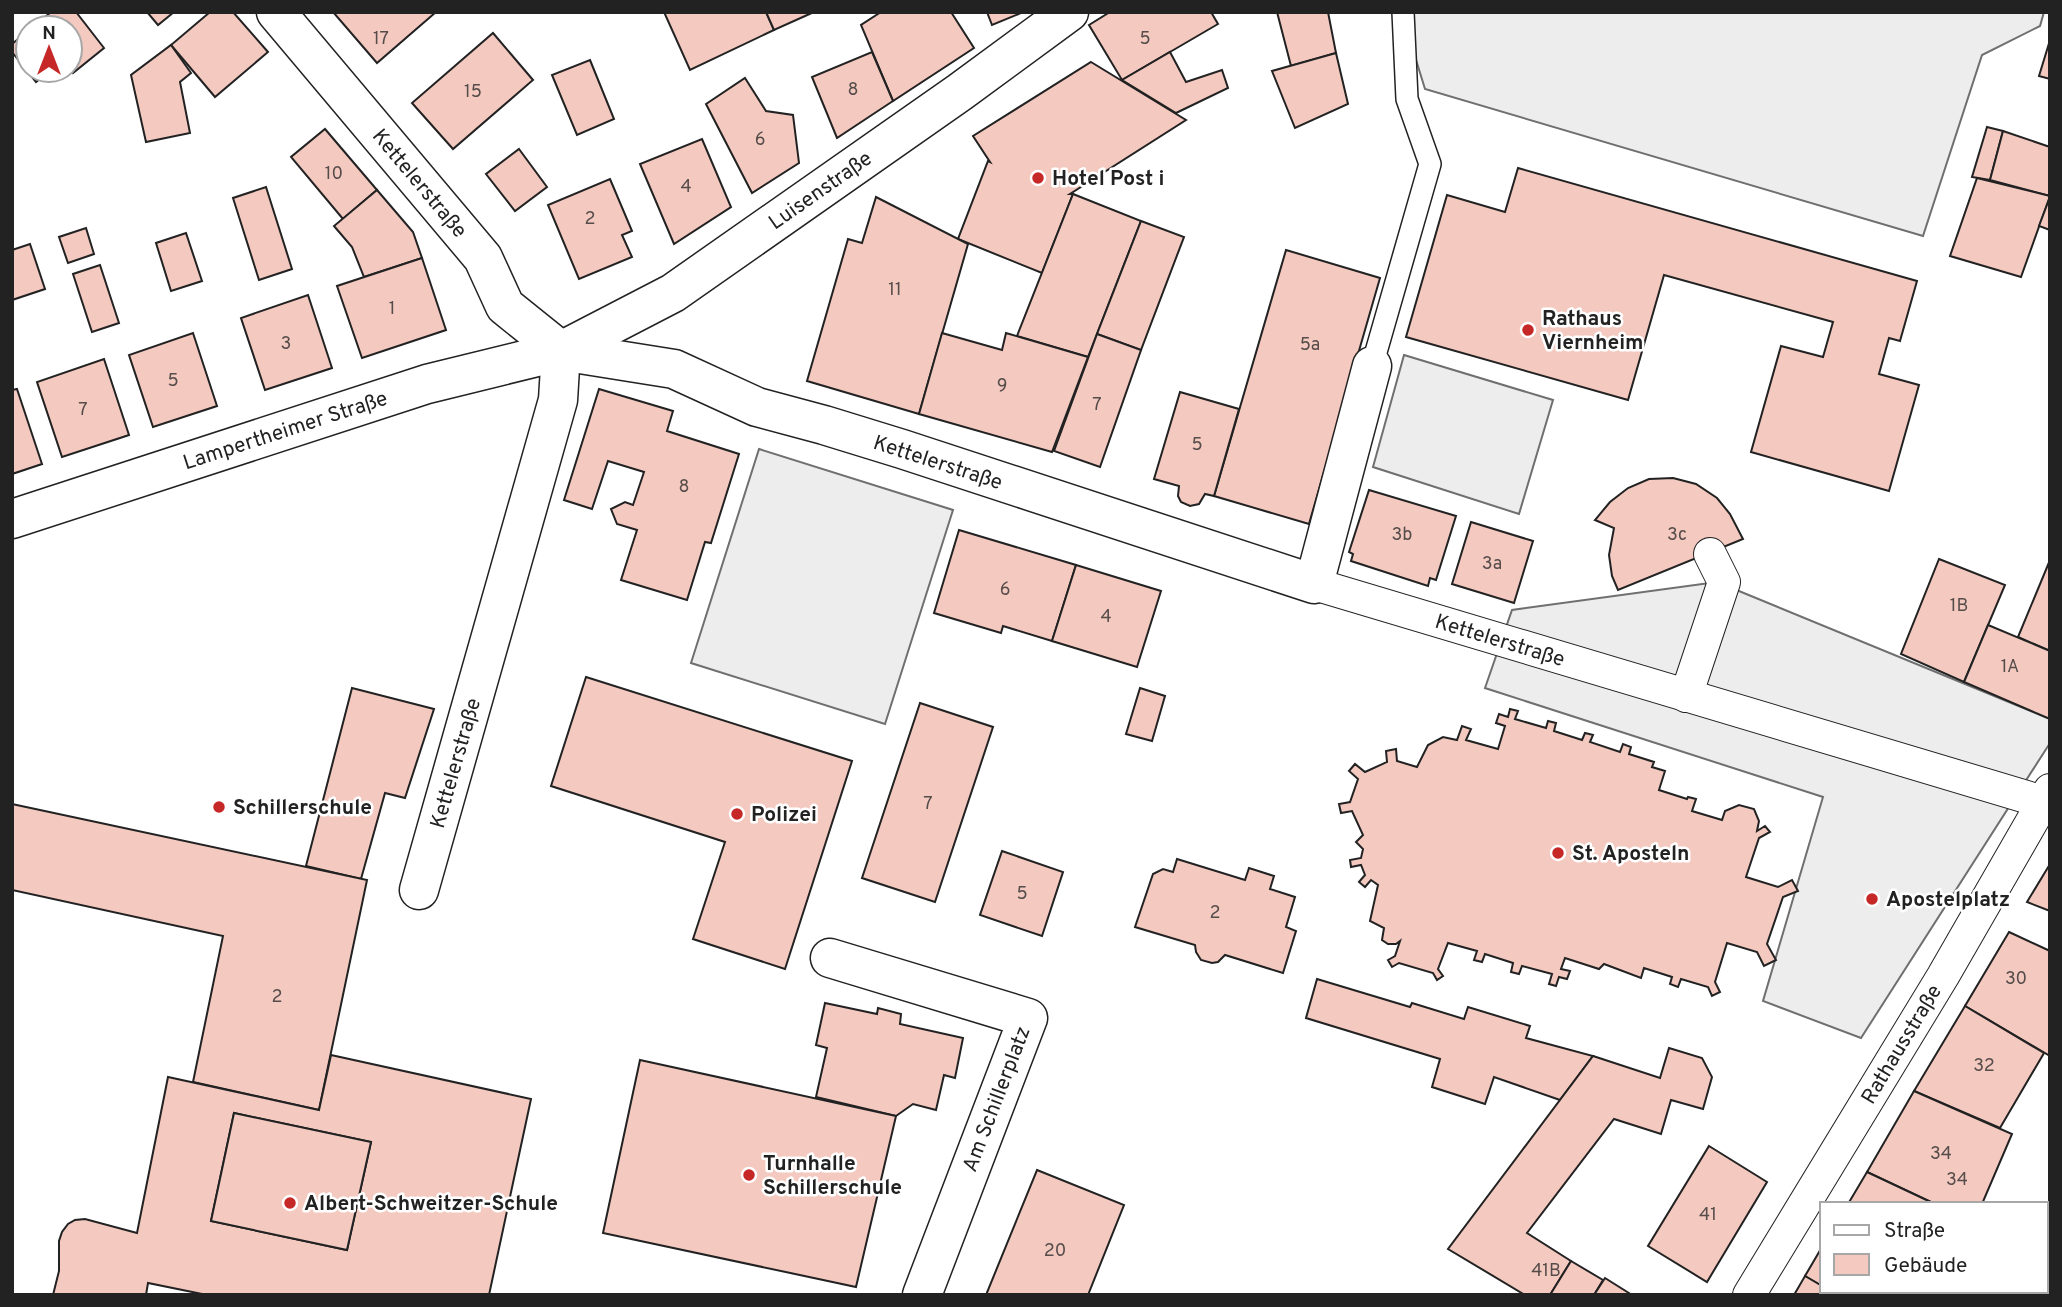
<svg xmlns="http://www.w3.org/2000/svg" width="2062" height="1307" viewBox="0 0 2062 1307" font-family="Overpass,sans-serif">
	<rect width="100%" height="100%" fill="#fff"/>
	<!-- parking -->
	<g fill="#ededed" stroke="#6f6f6f" stroke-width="2">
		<path d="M1414,12H2044L2040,26L1982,55L1923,236L1425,89L1413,50Z"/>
		<path d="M1404,355L1553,400L1519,514L1373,467Z"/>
		<path d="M759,449L953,510L885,724L691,663Z"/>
		<path d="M1717,582L2050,719V743L1861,1038L1763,1001L1823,797L1485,688L1512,610Z"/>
	</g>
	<!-- building -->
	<g fill="#f3c9c0" stroke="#222" stroke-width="2" fill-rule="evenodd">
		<path d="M51,12H76L104,48L73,73L70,69V28H32Z"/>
		<path d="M147,12H174L158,25Z"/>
		<path d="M210,12H233L268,52L215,97L171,45Z"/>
		<path d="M333,12H436L377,63Z"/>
		<path d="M664,12H766L774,30L690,70Z"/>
		<path d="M766,12H814L774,30Z"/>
		<path d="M881,12H951L974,48L893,101L861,25Z"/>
		<path d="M987,12H1020L1021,13L992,25Z"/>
		<path d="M1110,12H1211L1218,24L1122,80L1089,25Z"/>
		<path d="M1277,12H1328L1336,53L1291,66Z"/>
		<path d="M28,31V70H51L36,82L12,52V44Z"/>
		<path d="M493,33L533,80L453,149L412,103Z"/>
		<path d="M2050,40V79L2039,76Z"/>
		<path d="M171,45L191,73L180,82L190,133L146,142L131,75Z"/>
		<path d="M872,52L893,101L837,138L812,77Z"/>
		<path d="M1170,52L1186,82L1222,70L1228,88L1176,113L1122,80Z"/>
		<path d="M1336,53L1348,104L1295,128L1272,71Z"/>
		<path d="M590,60L614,119L577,135L552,75Z"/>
		<path d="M1091,62L1186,120L1070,194H1073L1042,273L958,239L988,161L990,162L973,136Z"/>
		<path d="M745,78L766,111L793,115L799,163L752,193L706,104Z"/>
		<path d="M1987,127L2003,131L1990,180L1972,177Z"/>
		<path d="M325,129L377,190L343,219L291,157Z"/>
		<path d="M2003,131L2050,147V196L1990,180Z"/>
		<path d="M702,139L731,207L674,244L640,164Z"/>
		<path d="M519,149L547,187L515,211L486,174Z"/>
		<path d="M1518,168L1917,281L1900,341L1889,338L1879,374L1919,385L1889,491L1751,452L1781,346L1823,357L1833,322L1664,275L1628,400L1406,337L1447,195L1505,212Z"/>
		<path d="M1977,178L2050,196L2021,277L1950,256Z"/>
		<path d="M610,179L632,231L622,235L632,257L579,279L548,205Z"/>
		<path d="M266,187L292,269L259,280L233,198Z"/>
		<path d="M377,190L413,232L422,258L364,277L352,247L334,226Z"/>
		<path d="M1073,194L1141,221L1088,357L1017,336Z"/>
		<path d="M876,197L968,244L919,414L807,381L848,239L862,243Z"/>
		<path d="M2050,197V230L2039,226Z"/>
		<path d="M1141,221L1184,237L1141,350L1097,334Z"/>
		<path d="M86,228L94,254L68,263L59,237Z"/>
		<path d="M186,233L202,281L171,291L156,243Z"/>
		<path d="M30,244L45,289L12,300V250Z"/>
		<path d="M1286,250L1380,278L1309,524L1214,496Z"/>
		<path d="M422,258L446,330L362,358L337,286Z"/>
		<path d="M100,265L119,323L92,332L73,274Z"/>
		<path d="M308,295L332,368L265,390L241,318Z"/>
		<path d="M193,333L217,406L153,427L129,355Z"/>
		<path d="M942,333L1002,350L1006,333L1088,357L1052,452L919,414Z"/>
		<path d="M1097,334L1141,350L1100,467L1054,451Z"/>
		<path d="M104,359L129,435L62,457L37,382Z"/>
		<path d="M17,389L42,464L12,474V390Z"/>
		<path d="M599,389L673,411L667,431L739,454L711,543L705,542L687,600L621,580L637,530L617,524L611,509L625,502L633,505L644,472L608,461L592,509L564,500Z"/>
		<path d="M1180,392L1239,409L1214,496L1205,494L1199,504L1190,506L1181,502L1178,496L1179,486L1154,479Z"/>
		<path d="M1673,478L1696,484L1717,498L1730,514L1743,539L1618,590L1612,576L1609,555L1614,528L1595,520L1610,502L1628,488L1649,479Z"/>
		<path d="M1369,490L1456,516L1436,580L1430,578L1428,586L1351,561L1353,554L1349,552Z"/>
		<path d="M1471,522L1533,541L1514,603L1452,584Z"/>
		<path d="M959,530L1076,565L1052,641L1003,626L1001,633L934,613Z"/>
		<path d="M1939,559L2005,585L1964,682L1901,654Z"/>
		<path d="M2050,560V651L2018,637Z"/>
		<path d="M1076,565L1161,591L1137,667L1052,641Z"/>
		<path d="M1988,625L2050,651V719L1964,682Z"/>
		<path d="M586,677L852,761L785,969L693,939L725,842L551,786Z"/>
		<path d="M352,688L434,709L405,798L385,793L361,879L306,866Z"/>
		<path d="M1140,688L1165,696L1152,741L1126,734Z"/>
		<path d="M920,703L993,727L935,902L862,878Z"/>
		<path d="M1510,709L1518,711L1515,719L1546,728L1548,721L1556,723L1554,731L1582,740L1585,733L1593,735L1590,742L1620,752L1623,744L1631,747L1629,754L1654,762L1652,767L1665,771L1659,790L1687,799L1688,797L1696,799L1692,811L1722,820L1725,811L1739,805L1754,809L1759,821L1757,831L1765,826L1770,832L1759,838L1746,877L1778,887L1792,880L1798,891L1783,897L1767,944L1776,960L1764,966L1757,952L1727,943L1715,982L1720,992L1712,996L1708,987L1681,979L1678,987L1670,984L1672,977L1644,968L1641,978L1604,964L1599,969L1565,958L1561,969L1570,971L1567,979L1559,977L1556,986L1549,984L1552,974L1522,966L1519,974L1511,972L1513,963L1485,954L1482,962L1474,960L1477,951L1448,943L1438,969L1443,976L1437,980L1433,973L1399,963L1392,967L1388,960L1395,956L1400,941L1396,944H1388L1382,940L1384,928L1370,921L1378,885L1371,880L1365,887L1359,882L1365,875L1361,865L1351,867L1350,860L1361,858L1363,849L1356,842L1363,835L1352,811L1341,813L1339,804L1350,802L1358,779L1349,771L1355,764L1365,772L1387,762L1386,751L1396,749L1397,761L1417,767L1428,745L1443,737L1457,740L1462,726L1471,729L1466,740L1498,749L1505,726L1496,723L1499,714L1508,717Z"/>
		<path d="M12,804L367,880L319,1110L193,1082L223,936L12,890Z"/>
		<path d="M1002,851L1063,872L1042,936L980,915Z"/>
		<path d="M1177,859L1245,880L1249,868L1274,876L1270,889L1295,897L1286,927L1296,931L1283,973L1225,955L1218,962L1212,963L1201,960L1196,952L1195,945L1135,927L1153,874L1163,869L1173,872Z"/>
		<path d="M2050,864V911L2027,902Z"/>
		<path d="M2009,932L2050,951V1056L1965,1006Z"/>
		<path d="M1317,979L1410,1007L1412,1003L1464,1019L1468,1007L1530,1026L1526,1038L1593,1056L1560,1100L1494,1077L1485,1104L1432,1087L1440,1059L1306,1018Z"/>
		<path d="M825,1003L877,1014L878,1008L901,1014L900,1024L963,1038L955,1078L944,1075L936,1110L913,1104L896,1116L816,1097L827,1048L816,1045Z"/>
		<path d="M1965,1006L2044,1053L2000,1128L1914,1091Z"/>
		<path d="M1669,1048L1702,1058L1712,1077L1703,1109L1671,1100L1661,1134L1614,1119L1527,1233L1571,1261L1550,1295H1525L1448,1249L1593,1056L1660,1078Z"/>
		<path d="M331,1055L531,1099L489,1295H207L148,1283L146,1295H53L59,1271V1241L62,1232L68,1224L75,1220L85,1219L137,1233L168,1077L319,1110ZM234,1113L371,1142L347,1250L211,1221Z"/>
		<path d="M640,1060L896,1116L856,1287L603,1233Z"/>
		<path d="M1914,1091L2012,1134L1982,1204H1935L1867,1172Z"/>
		<path d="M234,1113L371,1142L347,1250L211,1221Z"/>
		<path d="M1709,1146L1767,1182L1707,1282L1648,1246Z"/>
		<path d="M1037,1170L1124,1205L1088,1295H986Z"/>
		<path d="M1867,1172L1935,1204H1848Z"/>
		<path d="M1822,1247V1286L1805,1276Z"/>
		<path d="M2046,1255L2050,1257V1295H2017L2010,1291H2046Z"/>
		<path d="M1571,1261L1603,1280L1594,1295H1550Z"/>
		<path d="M1805,1276L1822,1286V1291H1832L1838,1295H1794Z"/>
		<path d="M1605,1278L1632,1295H1594Z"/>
		<path d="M1832,1291H1912L1910,1295H1838Z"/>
		<path d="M1996,1291H2010L2017,1295H1994Z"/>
	</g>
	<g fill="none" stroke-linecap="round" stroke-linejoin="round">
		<!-- service casing -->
		<g stroke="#222" stroke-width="24">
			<path id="service" d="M1372,366L1430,164L1407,99L1403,12"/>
		</g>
		<!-- pedestrian casing -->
		<g stroke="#222" stroke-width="34">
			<g id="pedestrian">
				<path d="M1314,584L2050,804"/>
				<path d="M1686,696L1724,582L1710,554"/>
				<path d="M1749,1295L1943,976L2050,790"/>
			</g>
		</g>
		<!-- minor casing -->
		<g stroke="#222" stroke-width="41">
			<g id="minor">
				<path d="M276,12L483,258L505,306L561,351L674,369L757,407L824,425L902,449L1314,584L1372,366"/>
				<path d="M12,519L427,384L561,351L673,293L960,92L1069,12"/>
				<path d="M419,890L558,400L561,351"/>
				<path d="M830,958L1028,1018L922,1295"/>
			</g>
		</g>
		<!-- service -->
		<use href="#service" stroke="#fff" stroke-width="21"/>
		<!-- pedestrian -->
		<use href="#pedestrian" stroke="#fff" stroke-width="32"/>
		<!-- minor -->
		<use href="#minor" stroke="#fff" stroke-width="38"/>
	</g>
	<!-- markers -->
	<g fill="#c62828" stroke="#fff" stroke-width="2.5">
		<circle cx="1038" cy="178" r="7"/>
		<circle cx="1528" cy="330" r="7"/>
		<circle cx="219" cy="807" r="7"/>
		<circle cx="737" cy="814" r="7"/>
		<circle cx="1558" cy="853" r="7"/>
		<circle cx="1872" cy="899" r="7"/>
		<circle cx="749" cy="1175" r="7"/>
		<circle cx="290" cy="1203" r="7"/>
	</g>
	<g text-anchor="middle" stroke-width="5" stroke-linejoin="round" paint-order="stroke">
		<!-- number labels -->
		<g font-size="18" fill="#564c4a">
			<text x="381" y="44">17</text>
			<text x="1145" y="44">5</text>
			<text x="853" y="95">8</text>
			<text x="473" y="97">15</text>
			<text x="760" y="145">6</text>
			<text x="334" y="179">10</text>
			<text x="686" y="192">4</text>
			<text x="590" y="224">2</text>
			<text x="895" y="295">11</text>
			<text x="392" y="314">1</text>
			<text x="286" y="349">3</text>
			<text x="1310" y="350">5a</text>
			<text x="173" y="386">5</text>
			<text x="1002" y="391">9</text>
			<text x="1097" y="410">7</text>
			<text x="83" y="415">7</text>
			<text x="1197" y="450">5</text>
			<text x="684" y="492">8</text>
			<text x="1402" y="540">3b</text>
			<text x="1677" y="540">3c</text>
			<text x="1492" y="569">3a</text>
			<text x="1005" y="595">6</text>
			<text x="1959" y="611">1B</text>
			<text x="1106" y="622">4</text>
			<text x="2010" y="672">1A</text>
			<text x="928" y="809">7</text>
			<text x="1022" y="899">5</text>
			<text x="1215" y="918">2</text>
			<text x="2016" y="984">30</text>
			<text x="277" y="1002">2</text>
			<text x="1984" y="1071">32</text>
			<text x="1941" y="1159">34</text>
			<text x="1957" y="1185">34</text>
			<text x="1708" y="1220">41</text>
			<text x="1055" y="1256">20</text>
			<text x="1546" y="1276">41B</text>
		</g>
		<!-- poi labels -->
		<g font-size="21" font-weight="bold" fill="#222" stroke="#fff" text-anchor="start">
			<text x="1052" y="185">Hotel Post i</text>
			<text x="1542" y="325">Rathaus<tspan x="1542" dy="24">Viernheim</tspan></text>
			<text x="233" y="814">Schillerschule</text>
			<text x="751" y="821">Polizei</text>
			<text x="1572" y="860">St. Aposteln</text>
			<text x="1886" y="906">Apostelplatz</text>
			<text x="763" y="1170">Turnhalle<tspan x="763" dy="24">Schillerschule</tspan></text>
			<text x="304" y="1210">Albert-Schweitzer-Schule</text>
		</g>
		<!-- street labels -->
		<g font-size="21" fill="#222" stroke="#fff">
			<text transform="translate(420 183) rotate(50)" y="7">Kettelerstraße</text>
			<text transform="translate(820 190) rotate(-35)" y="7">Luisenstraße</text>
			<text transform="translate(285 430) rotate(-18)" y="7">Lampertheimer Straße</text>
			<text transform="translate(938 462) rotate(18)" y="7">Kettelerstraße</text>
			<text transform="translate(1500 640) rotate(17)" y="7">Kettelerstraße</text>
			<text transform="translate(455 763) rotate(-74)" y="7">Kettelerstraße</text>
			<text transform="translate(1901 1044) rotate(-59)" y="7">Rathausstraße</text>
			<text transform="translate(996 1099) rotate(-69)" y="7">Am Schillerplatz</text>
		</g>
	</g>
	<!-- border -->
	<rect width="2062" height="1307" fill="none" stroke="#222222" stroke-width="28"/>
	<!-- legend -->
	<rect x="1820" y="1202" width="228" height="91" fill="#ffffff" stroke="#a7a7a7" stroke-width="2"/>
	<rect x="1834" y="1225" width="35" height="10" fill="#ffffff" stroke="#a7a7a7" stroke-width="2"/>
	<text x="1884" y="1237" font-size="21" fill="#222222">Straße</text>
	<rect x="1834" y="1254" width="35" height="21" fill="#f3c9c0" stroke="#a7a7a7" stroke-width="2"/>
	<text x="1884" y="1272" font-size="21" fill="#222222">Gebäude</text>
	<!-- north arrow -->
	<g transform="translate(49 49)"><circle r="33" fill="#ffffff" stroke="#a7a7a7" stroke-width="2"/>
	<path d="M0-5L12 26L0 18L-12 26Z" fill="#c62828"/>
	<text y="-10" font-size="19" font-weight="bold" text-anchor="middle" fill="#222222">N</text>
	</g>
</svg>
